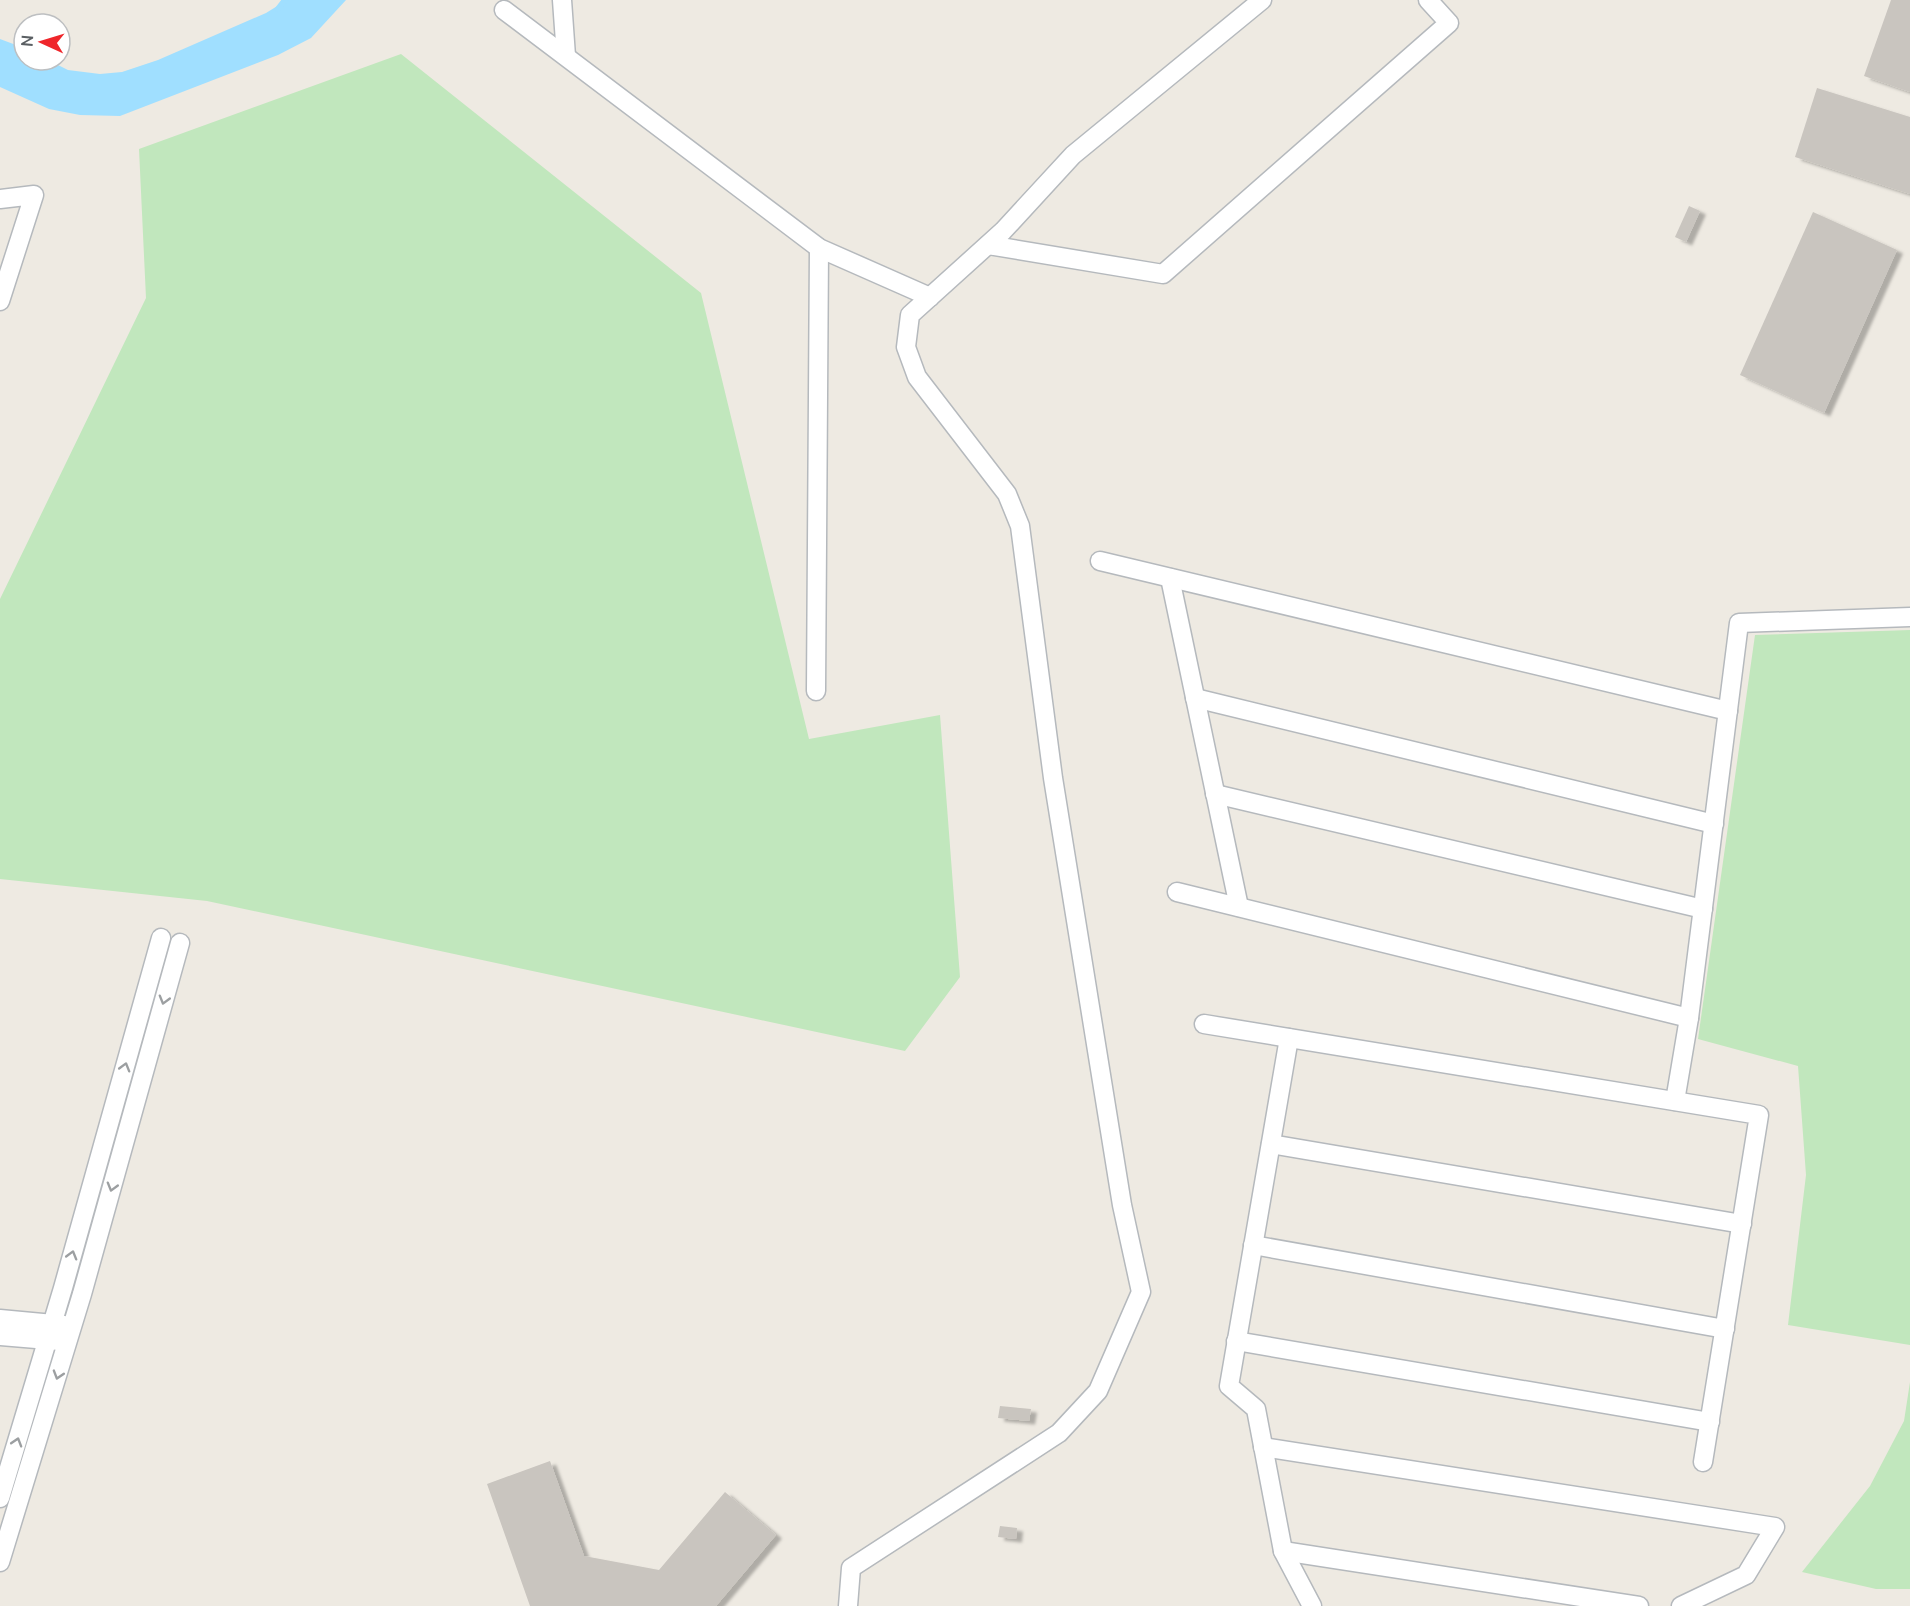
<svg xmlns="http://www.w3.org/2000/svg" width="1910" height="1606" viewBox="0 0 1910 1606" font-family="Manrope,sans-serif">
	<defs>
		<filter id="shadow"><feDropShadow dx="6" dy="3.5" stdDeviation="1.5" flood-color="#0004"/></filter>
	</defs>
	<rect width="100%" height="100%" fill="#eeeae2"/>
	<!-- green -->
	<g fill="#c1e7bd">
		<path d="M401,54L701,293L809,739L940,715L960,977L905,1051L207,901L0,879V599L146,298L139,149Z"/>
		<path d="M1910,630V1345L1788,1325L1806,1175L1798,1066L1698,1039L1755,635Z"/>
		<path d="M1910,1382V1589H1876L1802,1572L1870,1486L1904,1421Z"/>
	</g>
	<!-- water -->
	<path fill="#a0dfff" d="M287,0H346L311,38L278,55L120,116L80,115L49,109L0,87V39L24,48V60H48L68,70L100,74L122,72L158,60L266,13Z"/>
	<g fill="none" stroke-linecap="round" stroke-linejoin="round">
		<!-- stream -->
		<path stroke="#a0dfff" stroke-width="6" d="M278,9L285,0"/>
	</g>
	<!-- building -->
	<g fill="#c9c5bf" filter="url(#shadow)">
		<path d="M1891,0H1910V92L1864,76Z"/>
		<path d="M1817,88L1910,117V194L1795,157Z"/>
		<path d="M1689,206L1700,211L1686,242L1675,237Z"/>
		<path d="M1813,212L1897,250L1824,413L1740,375Z"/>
		<path d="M1000,1406L1031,1409L1029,1421L998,1418Z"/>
		<path d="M550,1461L584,1556L659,1570L725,1492L776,1535L716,1606H530L487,1484Z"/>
		<path d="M1000,1526L1017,1528L1016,1539L998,1537Z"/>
	</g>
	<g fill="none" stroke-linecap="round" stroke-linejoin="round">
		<!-- street casing -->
		<g stroke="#b5b9bd" stroke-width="21">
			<g id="street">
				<path d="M562,0L566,56"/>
				<path d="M504,10L819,248L930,297"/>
				<path d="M0,199L34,195L0,301"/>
				<path d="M988,245L1163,274L1449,23L1428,0"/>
				<path d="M1100,561L1728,711"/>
				<path d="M1170,578L1239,907"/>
				<path d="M816,691L819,248"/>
				<path d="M1195,698L1714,824"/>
				<path d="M1215,794L1703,909"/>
				<path d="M1177,892L1689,1018"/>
				<path d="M1204,1024L1759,1115L1703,1462"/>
				<path d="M1289,1038L1229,1386L1256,1409L1283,1551L1312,1606"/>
				<path d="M1675,1101L1689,1018L1739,623L1910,617"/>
				<path d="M1271,1144L1742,1224"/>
				<path d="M1253,1245L1725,1329"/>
				<path d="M0,1319L64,1325"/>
				<path d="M0,1336L60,1341"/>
				<path d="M1236,1341L1710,1422"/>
				<path d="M1263,1447L1775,1527L1746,1575L1681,1606"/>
				<path d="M0,1498L63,1288L161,938"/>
				<path d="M1283,1551L1639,1606"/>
				<path d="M0,1562L82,1294L180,943"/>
				<path d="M848,1606L851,1568L1059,1433L1098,1391L1141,1292L1122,1205L1053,778L1020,526L1007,494L917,377L906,347L910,315L1003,231L1073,155L1262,0"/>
			</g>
		</g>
		<!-- street -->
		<use href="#street" stroke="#fff" stroke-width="18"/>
	</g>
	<!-- one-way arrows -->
	<defs><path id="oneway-chevron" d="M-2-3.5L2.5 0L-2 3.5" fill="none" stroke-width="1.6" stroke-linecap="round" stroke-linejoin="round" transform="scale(1.5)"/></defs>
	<g stroke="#9c9fa1">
		<use href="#oneway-chevron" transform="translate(164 1000) rotate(106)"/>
		<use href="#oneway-chevron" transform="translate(125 1067) rotate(-74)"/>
		<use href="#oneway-chevron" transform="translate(112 1187) rotate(106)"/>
		<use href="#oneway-chevron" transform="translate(72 1255) rotate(-74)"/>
		<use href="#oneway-chevron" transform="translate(58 1375) rotate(107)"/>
		<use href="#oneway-chevron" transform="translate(17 1442) rotate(-73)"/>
	</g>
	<!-- north arrow -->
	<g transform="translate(42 42) rotate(274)"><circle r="28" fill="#ffffff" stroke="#bdbfc1" stroke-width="1.5"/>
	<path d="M0-4.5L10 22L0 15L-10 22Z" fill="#ef262b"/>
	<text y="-9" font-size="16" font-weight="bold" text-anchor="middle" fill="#5a5f63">N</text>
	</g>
</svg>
